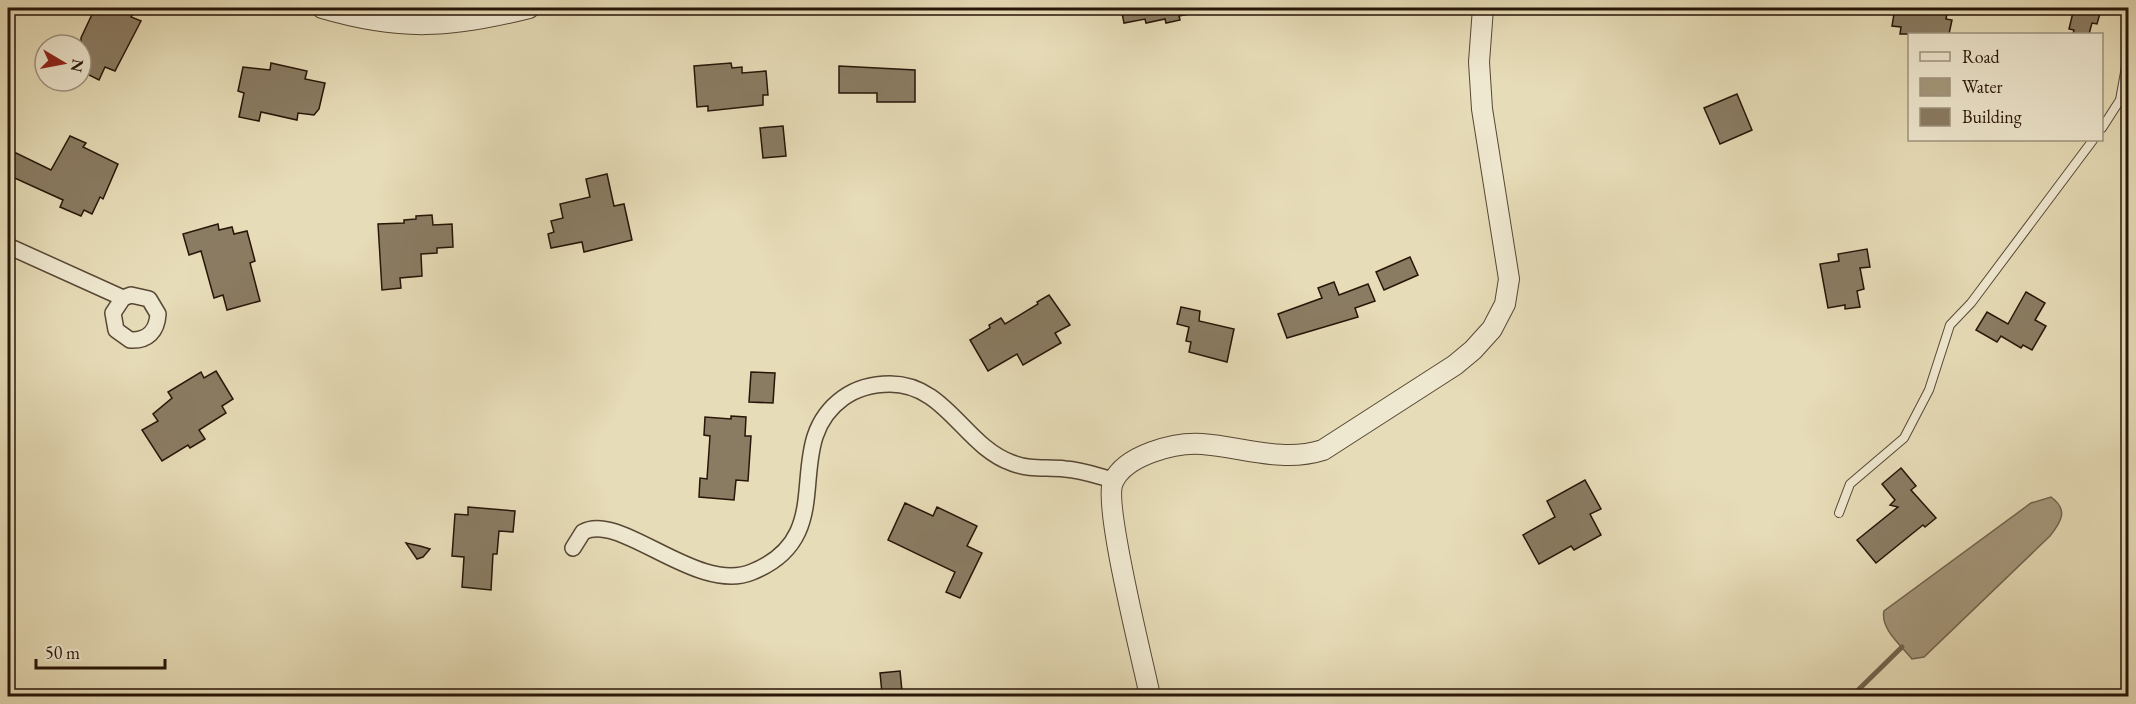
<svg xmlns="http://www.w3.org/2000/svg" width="2136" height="704" viewBox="0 0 2136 704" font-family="'EB Garamond',serif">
	<rect width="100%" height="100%" fill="#e6dcb7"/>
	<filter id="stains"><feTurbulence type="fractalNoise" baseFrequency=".00333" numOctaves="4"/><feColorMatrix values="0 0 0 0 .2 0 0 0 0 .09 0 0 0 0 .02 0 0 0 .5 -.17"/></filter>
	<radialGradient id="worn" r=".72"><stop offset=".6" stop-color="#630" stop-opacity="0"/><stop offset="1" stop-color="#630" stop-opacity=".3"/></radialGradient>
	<!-- water -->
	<path fill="#a5987c" stroke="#73644e" stroke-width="1.5" d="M2051,497C2069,510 2061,522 2050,536L1924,657L1912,659C1902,646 1880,629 1884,611L2031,503Z"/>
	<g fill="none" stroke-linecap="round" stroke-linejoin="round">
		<!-- stream -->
		<path stroke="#73644e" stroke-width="5" d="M1852,696L1902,647"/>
	</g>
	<!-- building -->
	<g fill="#8a7c63" stroke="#271508" stroke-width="1.5">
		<path d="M95,8H122L134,12L131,17L141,21L115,71L105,67L99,80L83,72L88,59L81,56V38Z"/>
		<path d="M1121,8H1189L1190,14L1179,16L1180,20L1166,23L1165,19L1146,23L1145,19L1124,23Z"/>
		<path d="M1895,8H1948L1946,19L1952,20L1949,34H1900L1901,27L1892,26Z"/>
		<path d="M2074,8L2101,10L2097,24L2092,23L2089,34H2073L2074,30L2069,29Z"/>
		<path d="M271,63L307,71L305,79L325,83L319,109L314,115L298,113L297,120L261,112L259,121L239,117L244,93L238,91L243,67L270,70Z"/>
		<path d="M731,63L732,68L742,67V73L766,71L768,95H763V105L708,111V106L697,107L694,66Z"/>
		<path d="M839,66L915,70V102H877V93H839Z"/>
		<path d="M1737,94L1752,130L1720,144L1704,108Z"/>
		<path d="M783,126L786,156L763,158L760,128Z"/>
		<path d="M70,136L86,143L83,147L118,164L103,199L100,197L92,214L84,210L81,216L60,207L63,200L8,175V160L12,151L51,170Z"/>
		<path d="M607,174L614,206L624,204L632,240L584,252L582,242L551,248L548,234L554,232L551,221L563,218L560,204L590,197L586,179Z"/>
		<path d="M432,215L433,225L452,224L453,247L437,248V253L421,254L422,276L400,278L401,288L382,290L378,224L404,223V220L416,219V216Z"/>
		<path d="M218,224L219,230L232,227L234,234L247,231L255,261L250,263L260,301L227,310L223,295L214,298L201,251L189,255L183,234Z"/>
		<path d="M1867,249L1870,267L1860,268L1864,289L1857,291L1860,307L1845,309V305L1828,308L1820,264L1839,261L1838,254Z"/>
		<path d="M1410,257L1418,275L1384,290L1376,272Z"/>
		<path d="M1334,282L1339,295L1368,284L1375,301L1355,308L1358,317L1287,338L1278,314L1322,298L1318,288Z"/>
		<path d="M2026,292L2045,303L2035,320L2046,326L2032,350L2023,345L2021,348L2001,336L1997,342L1976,330L1987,312L2008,324Z"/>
		<path d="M1049,295L1070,325L1055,333L1061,343L1023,365L1017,354L988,371L970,340L990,328L989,325L1001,318L1005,324L1038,304L1037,302Z"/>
		<path d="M1181,307L1200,311L1199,321L1234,329L1227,362L1189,352L1191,342L1186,341L1189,327L1177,324Z"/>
		<path d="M216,371L233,399L222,406L226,413L199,430L205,439L190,448L188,445L162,461L142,430L158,421L153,414L172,398L168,392L201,372L204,378Z"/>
		<path d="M751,372L775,373L773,403L749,402Z"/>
		<path d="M731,416L746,417L745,436H751L748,481L736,480L734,500L699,497L700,478L707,479L710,436L704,435L705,417L731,419Z"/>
		<path d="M1901,468L1916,486L1911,490L1936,518L1925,527L1923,525L1876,563L1857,540L1898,507L1890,505L1895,500L1882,484Z"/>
		<path d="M1585,480L1601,509L1590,514L1601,535L1574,550L1571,546L1539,564L1523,535L1555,517L1547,501Z"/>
		<path d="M905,503L933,516L937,507L977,526L967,546L982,553L960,598L946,592L955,572L888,540Z"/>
		<path d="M468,507L515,511L513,532L499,531L497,554H493L491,590L462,587L464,557L452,556L455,514L468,515Z"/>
		<path d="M406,543L420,546L430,549L423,557L417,559Z"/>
		<path d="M900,671L902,691L882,693L880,673Z"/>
	</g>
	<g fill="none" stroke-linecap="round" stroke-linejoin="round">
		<!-- service casing -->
		<g stroke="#574734" stroke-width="10">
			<g id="service">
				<path d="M2102,128L2120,100L2128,56"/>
				<path d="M1839,513L1850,484L1904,438L1929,390L1950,325L1971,303L2093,140"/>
			</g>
		</g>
		<!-- minor casing -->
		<g stroke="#574734" stroke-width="18">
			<g id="minor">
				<path d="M8,246L123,298L131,295L149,299L158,314C157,331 148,341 130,340L116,330L113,313L123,298"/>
				<path d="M573,548L583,532C620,511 697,595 752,572C844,535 777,446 843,398C857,388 872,384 890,384C946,384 964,446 1012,463C1030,470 1046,467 1065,469C1082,470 1098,476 1113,480"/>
			</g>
		</g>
		<!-- tertiary casing -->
		<g stroke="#574734" stroke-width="22">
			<g id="tertiary">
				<path d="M322,8C400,31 450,28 529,8"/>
				<path d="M1150,696C1143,662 1103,505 1113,482C1125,455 1175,442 1202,444C1243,447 1282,463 1323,450L1455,365L1473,350L1492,329L1505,304L1509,279L1482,109L1479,62L1483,8"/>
			</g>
		</g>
		<!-- service -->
		<use href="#service" stroke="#efe8d0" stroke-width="8"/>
		<!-- minor -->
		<use href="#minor" stroke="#efe8d0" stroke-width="15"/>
		<!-- tertiary -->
		<use href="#tertiary" stroke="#efe8d0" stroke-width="20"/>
	</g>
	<!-- margin -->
	<rect width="2136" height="704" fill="none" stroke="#e6dcb7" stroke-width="30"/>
	<rect x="9" y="9" width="2118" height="686" fill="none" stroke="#271508" stroke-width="3"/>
	<rect x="15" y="15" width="2106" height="674" fill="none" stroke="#271508" stroke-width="1.5"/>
	<!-- legend -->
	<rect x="1908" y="33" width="195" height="108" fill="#efe8d0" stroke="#9f9480" stroke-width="1.5"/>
	<rect x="1920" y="52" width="30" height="9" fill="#efe8d0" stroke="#9f9480" stroke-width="1.5"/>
	<text x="1962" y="63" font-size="18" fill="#271508">Road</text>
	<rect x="1920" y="78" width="30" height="18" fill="#a5987c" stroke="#9f9480" stroke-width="1.5"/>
	<text x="1962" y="93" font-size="18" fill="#271508">Water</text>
	<rect x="1920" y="108" width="30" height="18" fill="#8a7c63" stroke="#9f9480" stroke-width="1.5"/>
	<text x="1962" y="123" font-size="18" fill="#271508">Building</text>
	<!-- north arrow -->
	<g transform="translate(63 63) rotate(100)"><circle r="28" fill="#efe8d0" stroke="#9f9480" stroke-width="1.5"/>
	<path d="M0-4.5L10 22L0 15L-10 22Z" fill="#8f2418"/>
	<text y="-9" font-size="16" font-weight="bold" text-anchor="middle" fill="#271508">N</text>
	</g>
	<!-- scale -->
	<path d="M36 659v9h129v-9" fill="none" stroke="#271508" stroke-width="3"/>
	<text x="45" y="659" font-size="18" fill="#271508" stroke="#efe8d0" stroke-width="4.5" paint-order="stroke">50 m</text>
	<rect width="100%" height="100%" filter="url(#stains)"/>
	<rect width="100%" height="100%" fill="url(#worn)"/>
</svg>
